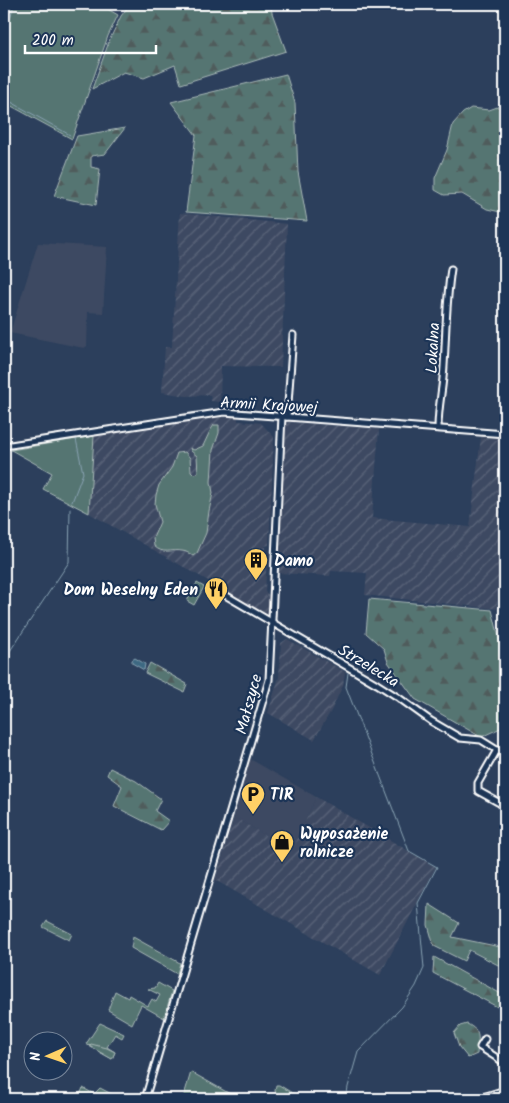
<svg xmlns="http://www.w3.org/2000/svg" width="509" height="1103" viewBox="0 0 509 1103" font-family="Kalam,sans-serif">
	<defs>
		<pattern id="industrial-furrows" width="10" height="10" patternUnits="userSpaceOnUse" patternTransform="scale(1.25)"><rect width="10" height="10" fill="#3e4a62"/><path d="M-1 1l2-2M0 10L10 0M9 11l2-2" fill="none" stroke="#5b657a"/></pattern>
		<pattern id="forest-firs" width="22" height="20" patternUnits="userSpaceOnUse" patternTransform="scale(1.25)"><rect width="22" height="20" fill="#557472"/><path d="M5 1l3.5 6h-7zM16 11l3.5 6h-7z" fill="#505c5b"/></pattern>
		<pattern id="water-ripples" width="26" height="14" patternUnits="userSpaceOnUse" patternTransform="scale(1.25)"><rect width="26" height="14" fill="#3c6882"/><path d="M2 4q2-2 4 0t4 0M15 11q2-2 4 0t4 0" fill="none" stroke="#597f95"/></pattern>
	</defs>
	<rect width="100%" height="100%" fill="#2c3f5c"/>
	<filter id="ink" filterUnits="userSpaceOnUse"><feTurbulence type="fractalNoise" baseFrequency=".02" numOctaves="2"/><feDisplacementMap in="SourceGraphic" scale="10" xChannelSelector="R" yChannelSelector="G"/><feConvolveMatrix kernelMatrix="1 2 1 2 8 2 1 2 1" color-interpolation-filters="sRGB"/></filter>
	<g filter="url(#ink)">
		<!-- built -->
		<g fill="#3e4a62">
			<path d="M38,243L107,247L103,313L88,312L87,346L84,348L10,333Z"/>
			<path d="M250,759L316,797L292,851L234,817Z"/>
		</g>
		<!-- industrial -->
		<g fill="url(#industrial-furrows)">
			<path d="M180,213L287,224L281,367L221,366L220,402L211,401L210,395L186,396L162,392L165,347H172Z"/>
			<path d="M223,417H238V421L261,423L274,437L269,545L265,546V553L267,554L265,592L269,595L268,615L89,513L94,436Z"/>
			<path d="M285,422L379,429L372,518L470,527L481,437L505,439V555H501L497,609L365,595L367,573L331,571L330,576L279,573Z"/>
			<path d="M287,639L345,672L343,685L332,709L314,740L268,713L279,677L281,643Z"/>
			<path d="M316,797L436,867L380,975L215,880L234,817L292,851Z"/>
		</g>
		<!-- green -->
		<g fill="#557472" stroke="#aabab8">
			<path d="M4,4L9,8L13,4H99L118,15L108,36L72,139L4,102V26L9,8Z"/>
			<path d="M214,425H219V433L213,450L211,482L213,493L209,511L206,533L197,553L193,556C190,554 186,551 182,551C171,549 163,555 154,546L153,538L160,522L155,504L156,495L159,485L172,467L177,453L185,452L190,458L191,471L194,474L198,473L197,456L191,451L190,448L194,450L203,446L210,431Z"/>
			<path d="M94,436L89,513L43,489L52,473L11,450Z"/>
			<path d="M197,583L204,587L194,605L187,601Z"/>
			<path d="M47,921L72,934L69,940L43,927Z"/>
			<path d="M133,937L180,963L177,974L131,948Z"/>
			<path d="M158,983L172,991L164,1018L141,1005L132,1024L108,1010L115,991L128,998L129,995L148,1006L152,999L156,1002L160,995L148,989L155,988Z"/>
			<path d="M100,1023L124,1034L122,1038L115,1034L107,1047L115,1052L112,1059L86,1044Z"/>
			<path d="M191,1072L239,1099H183Z"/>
			<path d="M276,1085H279L302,1099L294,1095L291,1099H280L275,1091Z"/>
			<path d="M83,1088L94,1094L100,1088L121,1099H103L95,1095L92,1099H78Z"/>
		</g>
		<!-- forest -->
		<g fill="url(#forest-firs)" stroke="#aabab8">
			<path d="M130,4H271L272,13L286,51L181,84L175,65L144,78L124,72L92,89L110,39L121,16Z"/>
			<path d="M286,74L295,103L298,172L307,221L186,212L196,135L171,102Z"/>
			<path d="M503,105H505V213L487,209L462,194L444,195L435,190V178L447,150L453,124L463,113L471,108L489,110Z"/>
			<path d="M125,128L105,154L91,156V167L100,169L96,205L54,196L77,136Z"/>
			<path d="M369,599L492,610L501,645L505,646V726L481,737L415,699L388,662L384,649L366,633Z"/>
			<path d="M150,663L187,684L184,692L145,673Z"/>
			<path d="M110,768L136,781L161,799L155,811L169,821L161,830L114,806L122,786L107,775Z"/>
			<path d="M429,904L459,923L452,937L505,948V973L504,968L469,950L464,961L434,946L428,925Z"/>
			<path d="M434,957L505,996V1011L433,973Z"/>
			<path d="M467,1024C482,1031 478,1039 477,1054L468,1058L459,1047L454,1033L460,1026Z"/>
			<path d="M91,1044L107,1048L115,1052L112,1059L89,1046Z"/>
		</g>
		<!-- water -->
		<path fill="url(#water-ripples)" stroke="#8aa4b4" d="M135,658L145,664L144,670L132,663V660Z"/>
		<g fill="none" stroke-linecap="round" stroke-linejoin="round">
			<!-- stream -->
			<g stroke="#8aa4b4" stroke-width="1">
				<path d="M10,4L12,8"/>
				<path d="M4,39L13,8L16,4"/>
				<path d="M4,98L70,135"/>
				<path d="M72,502L83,473L76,439"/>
				<path d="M4,660L69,562L70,509"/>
				<path d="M346,1099L348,1087L358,1052L402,1007L416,986L424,968L418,903L437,867L409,851L346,687L348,673"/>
			</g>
			<!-- minor casing -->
			<g stroke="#fff" stroke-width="9">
				<g id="minor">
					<path d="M287,417L293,335"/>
					<path d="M438,428C438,407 443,387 444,366C446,334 446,301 451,269"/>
					<path d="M4,446L224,412L505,434"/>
					<path d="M220,592L377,684L399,698L431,721L460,738L481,740L505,755"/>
					<path d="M497,750L478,783V791L505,806"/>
					<path d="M485,1039L480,1047L505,1063"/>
					<path d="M145,1099L269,680L282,416"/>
					<path d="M477,1099L505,1090"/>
				</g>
			</g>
			<!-- minor -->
			<use href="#minor" stroke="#1d3557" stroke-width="5"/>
		</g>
	</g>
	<!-- icons -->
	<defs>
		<g id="building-pin" transform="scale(1.25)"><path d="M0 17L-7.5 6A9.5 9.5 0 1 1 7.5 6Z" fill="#ffd166" stroke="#1d3557"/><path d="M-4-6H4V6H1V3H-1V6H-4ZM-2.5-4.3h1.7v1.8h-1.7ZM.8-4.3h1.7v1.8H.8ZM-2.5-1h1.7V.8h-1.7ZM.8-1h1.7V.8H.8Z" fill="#111"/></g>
		<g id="restaurant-pin" transform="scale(1.25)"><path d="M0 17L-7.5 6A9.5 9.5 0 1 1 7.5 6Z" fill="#ffd166" stroke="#1d3557"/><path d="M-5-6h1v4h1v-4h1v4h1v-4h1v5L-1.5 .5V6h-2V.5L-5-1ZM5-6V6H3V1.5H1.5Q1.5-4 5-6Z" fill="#111"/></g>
		<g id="parking-pin" transform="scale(1.25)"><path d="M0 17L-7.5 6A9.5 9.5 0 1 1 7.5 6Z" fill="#ffd166" stroke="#1d3557"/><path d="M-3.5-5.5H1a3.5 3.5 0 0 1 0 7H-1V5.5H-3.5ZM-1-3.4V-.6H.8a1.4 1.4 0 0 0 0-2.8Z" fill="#111"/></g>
		<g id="shop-pin" transform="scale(1.25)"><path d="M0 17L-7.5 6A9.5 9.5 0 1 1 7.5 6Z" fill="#ffd166" stroke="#1d3557"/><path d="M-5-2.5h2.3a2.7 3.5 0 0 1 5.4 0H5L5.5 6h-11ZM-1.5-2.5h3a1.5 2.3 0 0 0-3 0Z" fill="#111"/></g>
	</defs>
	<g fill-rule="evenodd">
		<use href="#building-pin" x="256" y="560"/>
		<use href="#restaurant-pin" x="216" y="589"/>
		<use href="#parking-pin" x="253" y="794"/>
		<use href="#shop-pin" x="282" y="842"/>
	</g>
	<g text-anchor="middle" stroke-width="4.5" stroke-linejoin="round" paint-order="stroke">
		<!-- street labels -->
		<g font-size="16" fill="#fff" stroke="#1d3557">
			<text transform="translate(432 348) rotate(-87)" y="6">Lokalna</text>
			<text transform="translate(269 404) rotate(3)" y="6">Armii Krajowej</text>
			<text transform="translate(369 665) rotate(31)" y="6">Strzelecka</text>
			<text transform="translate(248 704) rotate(-75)" y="6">Małszyce</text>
		</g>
		<!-- poi labels -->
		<g font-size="16" font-weight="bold" fill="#fff" stroke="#1d3557" text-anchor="start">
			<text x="274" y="566">Damo</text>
			<text x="198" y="595" text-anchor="end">Dom Weselny Eden</text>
			<text x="270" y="800">TIR</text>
			<text x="300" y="839">Wyposażenie<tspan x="300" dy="18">rolnicze</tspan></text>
		</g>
	</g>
	<!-- margin -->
	<rect width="509" height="1103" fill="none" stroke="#1d3557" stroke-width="20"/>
	<rect x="10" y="10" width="489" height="1083" fill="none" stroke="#fff" stroke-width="2" filter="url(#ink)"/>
	<!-- north arrow -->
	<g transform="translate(48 1056) rotate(268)"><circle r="24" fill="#1d3557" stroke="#77869a"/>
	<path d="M0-4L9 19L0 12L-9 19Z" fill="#ffd166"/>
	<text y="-8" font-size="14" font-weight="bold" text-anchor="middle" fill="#ffffff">N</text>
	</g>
	<!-- scale -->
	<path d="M25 45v8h131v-8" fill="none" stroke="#ffffff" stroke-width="2.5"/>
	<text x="32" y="45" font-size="15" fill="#ffffff" stroke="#1d3557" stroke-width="4" paint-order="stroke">200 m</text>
</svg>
